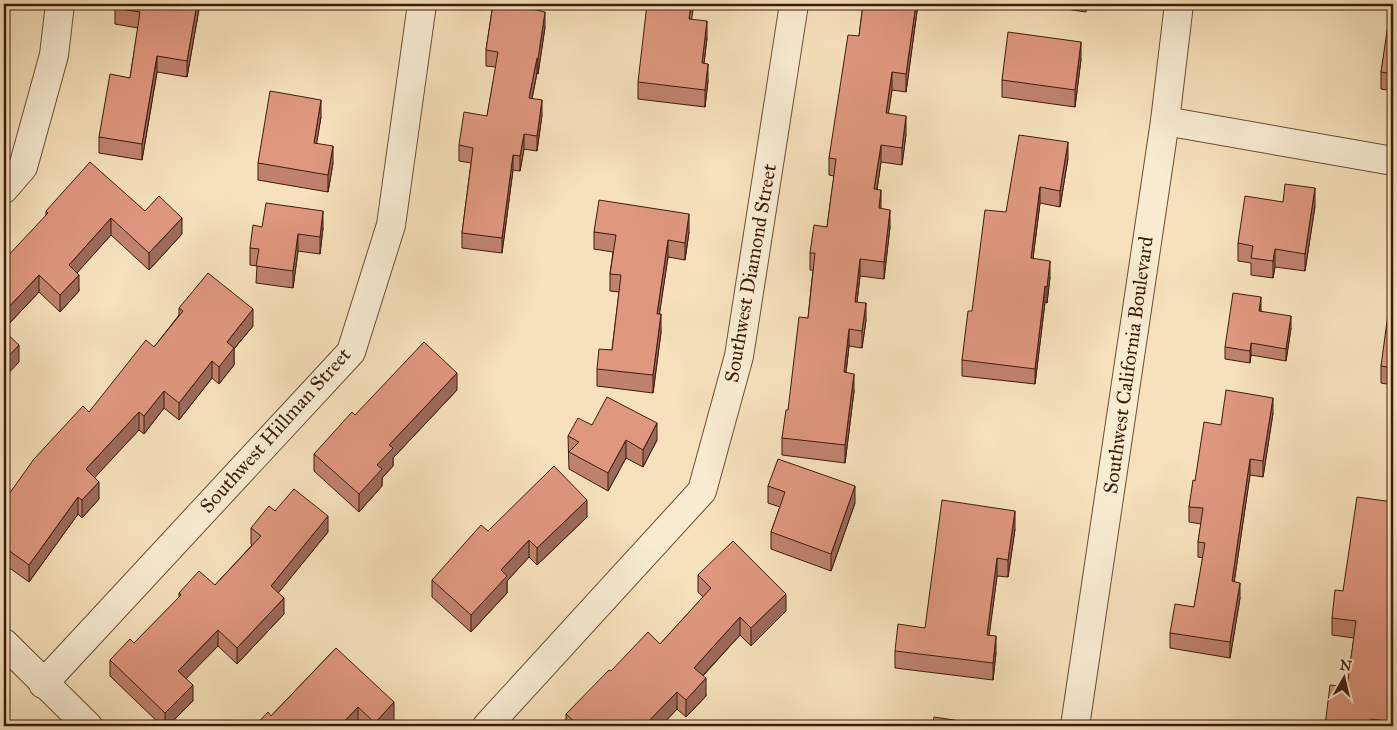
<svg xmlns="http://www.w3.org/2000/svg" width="1397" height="730" viewBox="0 0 1397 730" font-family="'IM FELL Great Primer',serif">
	<rect width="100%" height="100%" fill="#f6e1bc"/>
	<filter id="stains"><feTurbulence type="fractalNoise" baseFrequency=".004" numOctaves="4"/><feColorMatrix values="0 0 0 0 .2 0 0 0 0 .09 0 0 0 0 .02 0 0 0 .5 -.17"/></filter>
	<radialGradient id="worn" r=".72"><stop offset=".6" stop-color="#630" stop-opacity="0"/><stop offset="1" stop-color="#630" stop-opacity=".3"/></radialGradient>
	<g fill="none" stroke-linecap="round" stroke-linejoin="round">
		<!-- minor casing -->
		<g stroke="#6b4d36" stroke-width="30">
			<g id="minor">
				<path d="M1165,121L1393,161"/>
				<path d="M4,189L23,167L54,55L60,4"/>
				<path d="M4,643L88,726"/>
				<path d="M43,684L351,352L391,225L422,4"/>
				<path d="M487,726L702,491L739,356L794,4"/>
				<path d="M1075,726L1165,121L1179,4"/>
			</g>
		</g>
		<!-- minor -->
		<use href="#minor" stroke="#f9ecd3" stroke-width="28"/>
	</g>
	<!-- wall -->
	<g fill="#c0826e" stroke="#3d1c0a">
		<path d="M199,4V9L187,77L157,72L142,160L99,153V137L130,78L138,28L115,24V8Z"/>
		<path d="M493,4H536L535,10L545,27L538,74L537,73L532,99L542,115L537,151L524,149L520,171L513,170L502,253L462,248V233L471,163L459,161V145L487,116L496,67L486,66V50Z"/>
		<path d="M863,4H918L906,92L892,90L888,113L906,134L902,165L881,162L877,190L881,209L890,227L884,279L860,276L857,302L866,320L862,348L849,346L846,373L854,391L845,463L782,455V438L808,318L813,270H810V253L827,227L834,176L829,175V158L859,36Z"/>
		<path d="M1034,4H1088L1086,12Z"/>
		<path d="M1393,4V91L1381,89V72Z"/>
		<path d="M692,19L707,38L704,63L708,81L705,107L638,99V82Z"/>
		<path d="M1081,59L1075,107L1002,97V80Z"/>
		<path d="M321,117L316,144L333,163L328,192L258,180V163Z"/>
		<path d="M1068,158L1060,207L1040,203L1033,258L1050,277L1047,303L1045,302L1035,384L962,376V360L1006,212Z"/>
		<path d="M1283,202L1315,206L1305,271L1275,267L1273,278L1251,275V263L1238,261V243Z"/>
		<path d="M46,211H145L182,234L149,270L111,235L77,272L79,291L60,312L39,292L4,329L46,215Z"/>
		<path d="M262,227L323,228L320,254L298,251L293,288L256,283L257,266L250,265V248Z"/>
		<path d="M594,232H689L685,260L668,257L659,314L661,332L653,393L597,386V369L612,350L619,292L610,291V274L613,252L594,249Z"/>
		<path d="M1393,245V271L1392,270V253Z"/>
		<path d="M179,308L253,326L234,349V365L219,384L212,378L179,420L164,408L144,434L139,430L94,477L99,499L82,518L78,514L29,582L4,564V501L89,412L154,347L179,315Z"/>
		<path d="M1261,309V311L1291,328L1286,361L1251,355L1250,363L1225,359V347Z"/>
		<path d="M1393,313V401H1392V385L1381,383V366Z"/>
		<path d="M457,390L393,458V466L382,478V486L359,512L314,471V454L355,415Z"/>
		<path d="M1273,413L1263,477L1250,475L1234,582L1240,598L1230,658L1170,648V633L1194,607L1203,558L1198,557V542L1201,524L1189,522V507L1195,481L1221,425Z"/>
		<path d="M568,436L657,440L643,467L626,458L608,491L569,469Z"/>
		<path d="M768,486L855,503L831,571L771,549V532L780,507L768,503Z"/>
		<path d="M1393,502V726H1325L1347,687L1354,638L1332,635V618L1343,591Z"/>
		<path d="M275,511L328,532L278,593L284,614L237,664L218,646L186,678L193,701L168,726H162L110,676V660L134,643L179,598V593L215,585L252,545L251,544V528Z"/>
		<path d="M587,517L537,565L529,557L507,581V593L471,632L432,597V580L488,531Z"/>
		<path d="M1015,529L1008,577L997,576L989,635L996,653L993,680L895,668V651L925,628Z"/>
		<path d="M698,575L786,611L751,646L740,635L703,676L706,696L686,717L677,709L661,726H566V714L611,671L660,644L703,597L698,592Z"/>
		<path d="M336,648L394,720L388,726H361L358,724L271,716Z"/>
	</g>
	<!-- shaded-wall -->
	<g fill="#9c6a5a" stroke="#3d1c0a">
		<path d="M197,4H199V9L187,77V61Z"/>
		<path d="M533,4H536L532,24V9Z"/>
		<path d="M691,4H694L689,36V19Z"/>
		<path d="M916,4H918L906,92V74Z"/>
		<path d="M545,12V27L538,74V59Z"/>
		<path d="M707,21V38L702,80V63Z"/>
		<path d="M1081,42V59L1075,107V90Z"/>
		<path d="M157,56V72L142,160V144Z"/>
		<path d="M537,58V73L529,113V98Z"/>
		<path d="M708,64V81L705,107V90Z"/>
		<path d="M892,72V90L886,130V113Z"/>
		<path d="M321,100V117L314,160V143Z"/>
		<path d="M542,100V115L537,151V136Z"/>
		<path d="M906,116V134L902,165V148Z"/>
		<path d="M524,134V149L520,171V156Z"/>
		<path d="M1068,142V158L1060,207V191Z"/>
		<path d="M881,145V162L874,207V189Z"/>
		<path d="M333,146V163L328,192V175Z"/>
		<path d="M513,155V170L502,253V238Z"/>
		<path d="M1040,187V203L1031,274V258Z"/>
		<path d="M1315,188V206L1305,271V254Z"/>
		<path d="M881,190V208L879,226V208Z"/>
		<path d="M890,210V227L884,279V262Z"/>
		<path d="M323,211V228L320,254V237Z"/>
		<path d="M689,214V232L685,260V243Z"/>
		<path d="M111,218V235L69,282V265Z"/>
		<path d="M182,218V234L149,270V253Z"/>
		<path d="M298,234V251L293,288V271Z"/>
		<path d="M668,240V257L657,331V314Z"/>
		<path d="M1275,249V267L1273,278V261Z"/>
		<path d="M860,259V276L855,319V302Z"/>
		<path d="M1050,261V277L1047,303V287Z"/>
		<path d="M39,275V292L4,329V312Z"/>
		<path d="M79,275V291L60,312V295Z"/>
		<path d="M1045,286V302L1035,384V369Z"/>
		<path d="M1261,297V309L1259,323V311Z"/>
		<path d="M866,303V320L862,348V331Z"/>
		<path d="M253,309V326L234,349V365L219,384V367L227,342Z"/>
		<path d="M661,314V332L653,393V375Z"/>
		<path d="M1291,316V328L1286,361V349Z"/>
		<path d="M849,329V346L844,389V372Z"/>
		<path d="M1251,343V355L1250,363V351Z"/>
		<path d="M19,345V362L4,378V361Z"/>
		<path d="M212,361V378L179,420V403Z"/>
		<path d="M457,373V390L393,458V466L382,478V486L359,512V494L377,465L389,445Z"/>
		<path d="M854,374V391L845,463V445Z"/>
		<path d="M164,391V408L144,434V416Z"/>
		<path d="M1273,398V413L1263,477V461Z"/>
		<path d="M139,412V430L86,487V469Z"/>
		<path d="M657,423V440L643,467V450Z"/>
		<path d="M626,440V458L608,491V473Z"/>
		<path d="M1250,459V475L1232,597V581Z"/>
		<path d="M99,482V499L82,518V500Z"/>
		<path d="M855,486V503L831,571V554Z"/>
		<path d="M78,497V514L29,582V565Z"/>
		<path d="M587,500V517L537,565V548Z"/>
		<path d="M1015,511V529L1008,577V560Z"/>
		<path d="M328,516V532L271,602V586Z"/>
		<path d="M529,540V557L507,581V593L471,632V615L501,570Z"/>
		<path d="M997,558V576L987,652V635Z"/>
		<path d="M1240,583V598L1230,658V642Z"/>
		<path d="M786,594V611L751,646V628Z"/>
		<path d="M284,598V614L237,664V648Z"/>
		<path d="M740,617V635L694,685V668Z"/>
		<path d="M218,630V646L178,687V671Z"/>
		<path d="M996,636V653L993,680V663Z"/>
		<path d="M706,678V696L686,717V700Z"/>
		<path d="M193,685V701L168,726H165V713Z"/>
		<path d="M677,692V709L661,726H644Z"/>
		<path d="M394,702V720L388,726H375V723Z"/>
		<path d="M358,707V724L356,726H340Z"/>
	</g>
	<!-- building -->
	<g fill="#df9780" stroke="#3d1c0a">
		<path d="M115,4H197L187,61L157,56L142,144L99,137L110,74L130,78L140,12L115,8Z"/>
		<path d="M493,4H533L532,9L545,12L538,59L537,58L529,98L542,100L537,136L524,134L520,156L513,155L502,238L462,233L473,148L459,145L464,112L487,116L498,52L486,50Z"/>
		<path d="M647,4H691L689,19L707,21L702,63L708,64L705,90L638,82Z"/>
		<path d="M863,4H916L906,74L892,72L886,113L906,116L902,148L881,145L874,189L881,190L879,208L890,210L884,262L860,259L855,302L866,303L862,331L849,329L844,372L854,374L845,445L782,438L786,410H788L799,317L808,318L815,253H810L814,225L827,227L836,159L829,158L848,35L859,36Z"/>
		<path d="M1391,4H1393V74L1381,72Z"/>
		<path d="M1008,32L1081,42L1075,90L1002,80Z"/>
		<path d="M270,91L321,100L314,143L333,146L328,175L258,163Z"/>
		<path d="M1019,135L1068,142L1060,191L1040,187L1031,258L1050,261L1047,287L1045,286L1035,369L962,360L968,311H972L985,210L1006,212Z"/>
		<path d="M90,162L145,211L159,196L182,218L149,253L111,218L69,265L79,275L60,295L39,275L4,312V260L48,213L46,211Z"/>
		<path d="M1285,184L1315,188L1305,254L1275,249L1273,261L1251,258L1253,246L1238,243L1245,196L1283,202Z"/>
		<path d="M599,200L689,214L685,243L668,240L657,314H661L653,375L597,369L599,349L612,350L621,275L610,274L616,235L594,232Z"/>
		<path d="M266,203L323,211L320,237L298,234L293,271L256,266L259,249L250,248L253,225L262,227Z"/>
		<path d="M208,273L253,309L227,342L234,348L219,367L212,361L179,403L164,391L144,416L139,412L86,469L99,482L82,500L78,497L29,565L4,547V501L34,459L83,406L89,412L146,340L154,347L183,311L179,308Z"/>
		<path d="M1233,293L1261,297L1259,311L1291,316L1286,349L1251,343L1250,351L1225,347Z"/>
		<path d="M1393,313V368L1381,366L1388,314H1393Z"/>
		<path d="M4,331L19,345L4,361Z"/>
		<path d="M424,342L457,373L389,445L393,448L377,465L382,469L359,494L314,454L352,412L355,415Z"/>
		<path d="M1226,390L1273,398L1263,461L1250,459L1232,581L1240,583L1230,642L1170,633L1175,604L1194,607L1205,543L1198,542L1203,508L1189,507L1193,480L1195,481L1204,422L1221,425Z"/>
		<path d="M607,397L657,423L643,450L626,440L608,473L569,452L579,442L568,436L578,418L592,425Z"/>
		<path d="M778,459L855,486L831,554L771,532L785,492L768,486Z"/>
		<path d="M554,466L587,500L537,548L529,540L501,570L507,576L471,615L432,580L481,525L488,531Z"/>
		<path d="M294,489L328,516L271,586L284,598L237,648L218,630L178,671L193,685L165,713L110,660L130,639L134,643L181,595L179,593L199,571L215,585L261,536L251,528L269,506L275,511Z"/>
		<path d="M1357,497L1393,502V722L1371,719L1370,726H1325L1330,685L1347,687L1356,621L1332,618L1335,590L1343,591Z"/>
		<path d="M942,500L1015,511L1008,560L997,558L987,635L996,636L993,663L895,651L898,624L925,628Z"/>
		<path d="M733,541L786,594L751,628L740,617L694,668L706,678L686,700L677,692L644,726H578H579L566,714L609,670L611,671L648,632L660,644L711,588L698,575Z"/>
		<path d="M336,648L394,702L375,723L358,707L340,726H255L268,712L271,716Z"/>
		<path d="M934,717L980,724V726H932Z"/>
	</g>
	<g text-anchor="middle" stroke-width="4" stroke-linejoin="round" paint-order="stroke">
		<!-- street labels -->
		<g font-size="20" fill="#3d1c0a" stroke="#f9ecd3">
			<text transform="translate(750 273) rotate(-80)" y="7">Southwest Diamond Street</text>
			<text transform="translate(1128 365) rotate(-82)" y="7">Southwest California Boulevard</text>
			<text transform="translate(275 430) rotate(-48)" y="7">Southwest Hillman Street</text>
		</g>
	</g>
	<!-- margin -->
	<rect width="1397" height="730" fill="none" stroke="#f6e1bc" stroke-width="20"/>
	<rect x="5" y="5" width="1387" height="720" fill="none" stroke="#3d1c0a" stroke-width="2.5"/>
	<rect x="10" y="10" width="1377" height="710" fill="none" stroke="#3d1c0a"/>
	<!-- north arrow -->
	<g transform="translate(1344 678) rotate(8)" stroke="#f9ecd3" stroke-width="4" paint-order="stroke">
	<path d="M0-4L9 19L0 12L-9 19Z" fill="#3d1c0a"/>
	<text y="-8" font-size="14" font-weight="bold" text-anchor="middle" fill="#3d1c0a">N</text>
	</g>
	<rect width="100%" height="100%" filter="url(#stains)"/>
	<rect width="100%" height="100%" fill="url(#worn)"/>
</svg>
